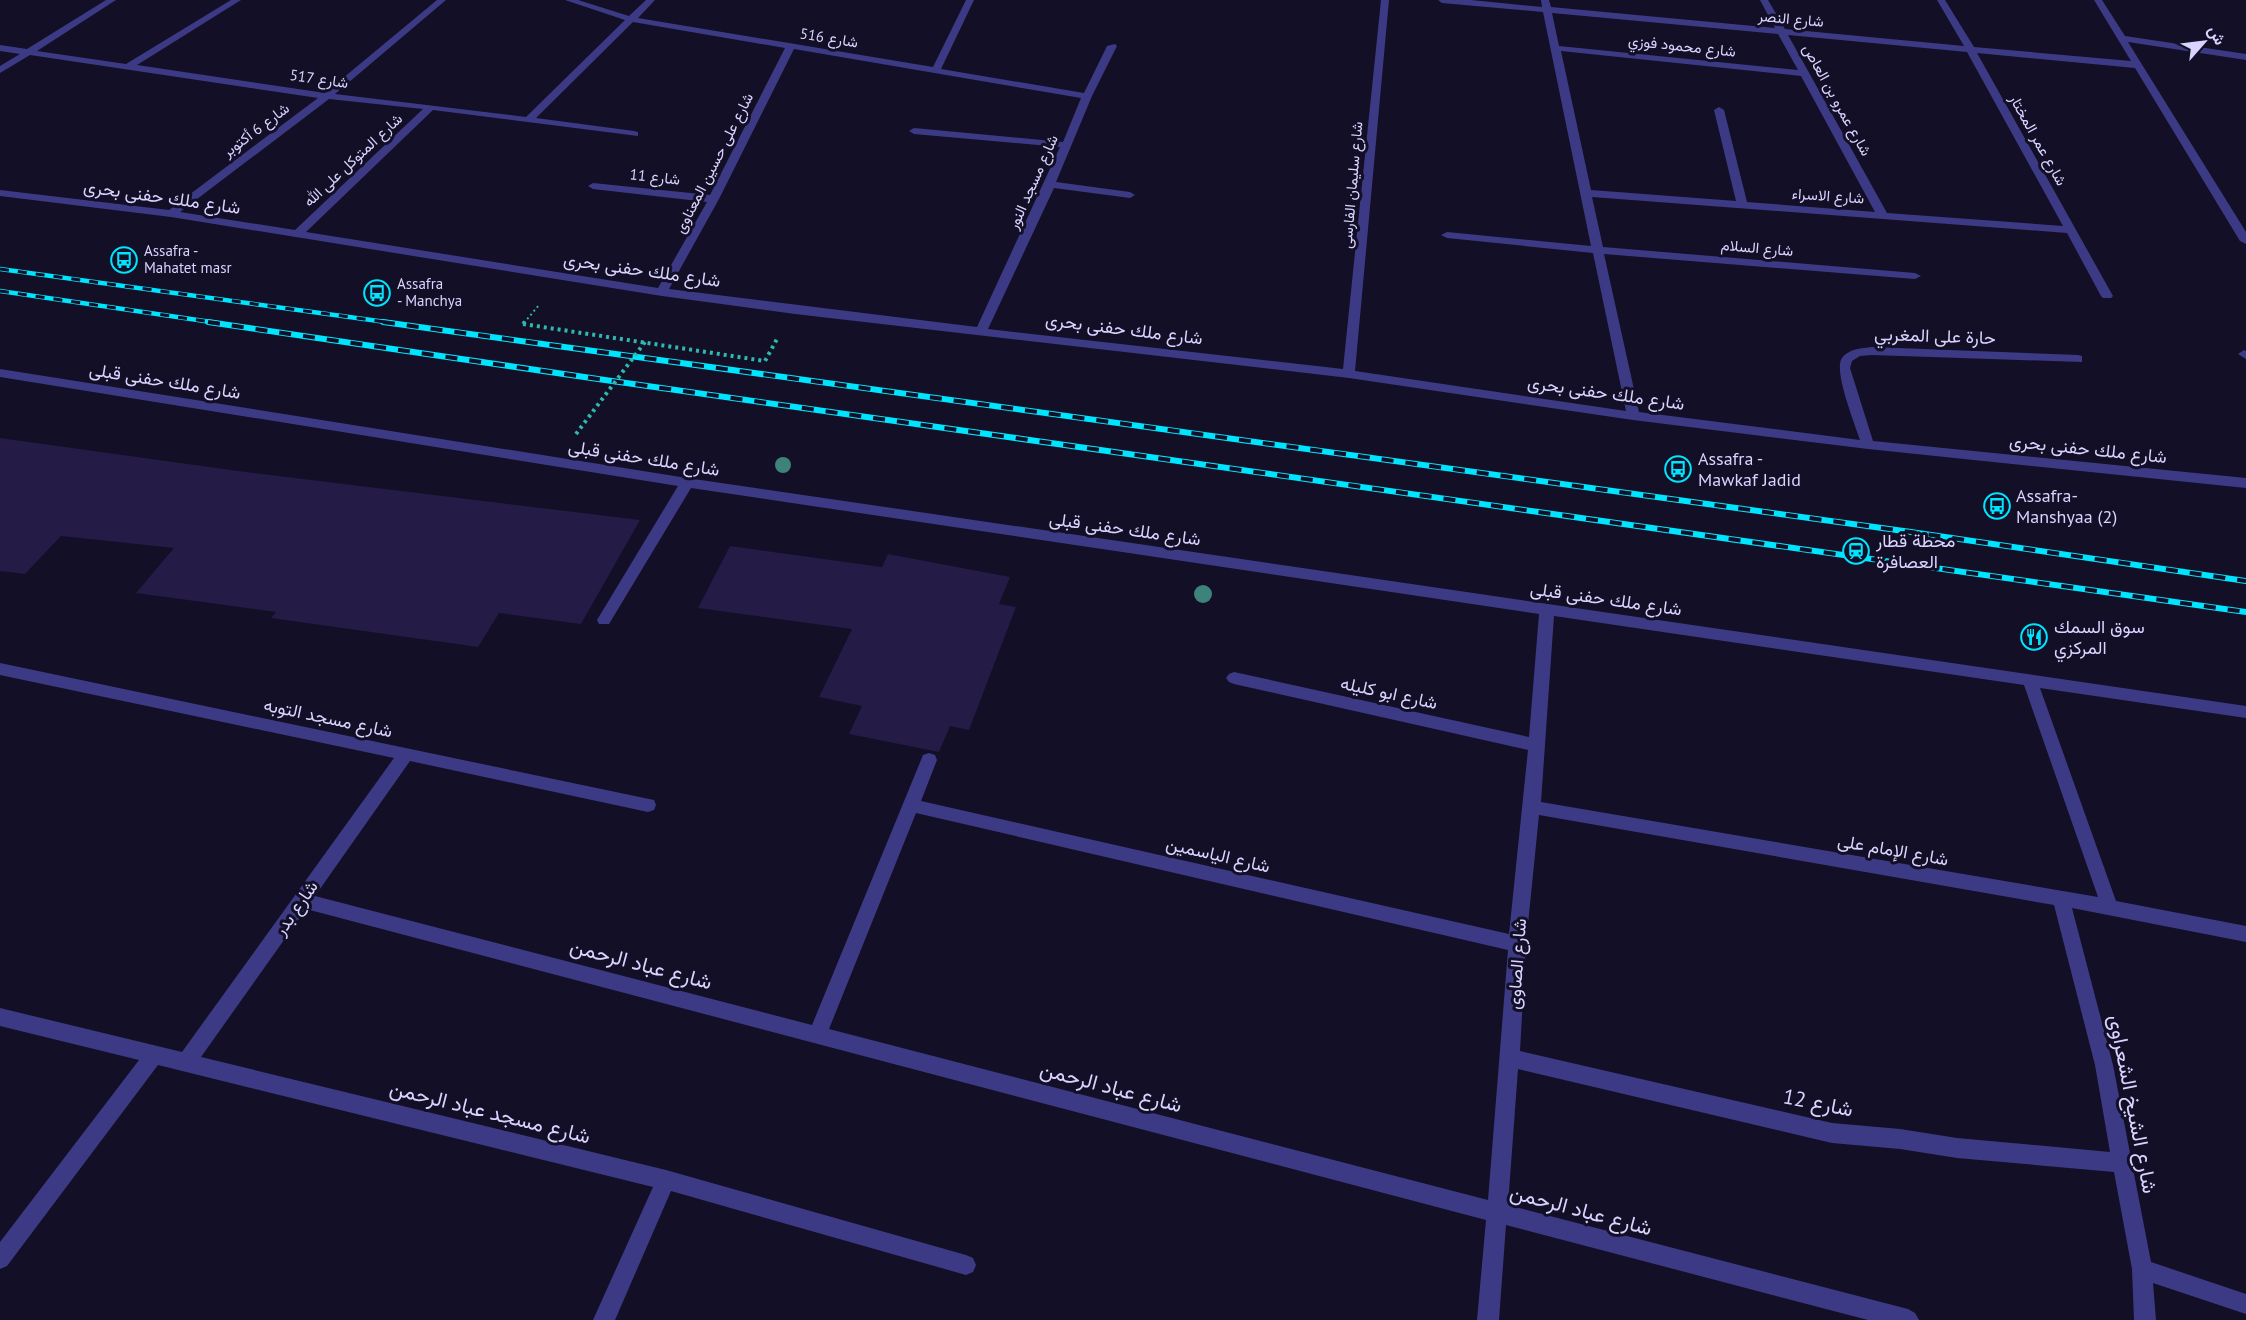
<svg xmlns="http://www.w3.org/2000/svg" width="2246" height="1320" viewBox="0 0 2246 1320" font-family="'PT Sans',Vazirmatn,sans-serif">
	<rect width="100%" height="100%" fill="#130f26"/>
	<!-- building -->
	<g fill="#241b47">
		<path d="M0,438L238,471L640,520L581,624L499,613L478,647L271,618L276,612L136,593L174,548L61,536L25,574L0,571Z"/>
		<path d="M730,546L882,567L888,554L1010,577L999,604L1016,607L969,730L950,726L939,752L849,734L862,706L819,697L852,629L698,608Z"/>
	</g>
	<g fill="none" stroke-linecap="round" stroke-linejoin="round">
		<!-- path-far1 -->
		<path stroke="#2fb8b0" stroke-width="2" stroke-dasharray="2 3" stroke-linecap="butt" d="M524,323L539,305"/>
		<!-- path -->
		<g stroke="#2fb8b0" stroke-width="4" stroke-dasharray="3 4" stroke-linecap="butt">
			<path d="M523,324L765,361L777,339"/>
			<path d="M523,324L525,322"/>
		</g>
		<!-- minor -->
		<g fill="#3d3a85" fill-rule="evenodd">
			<path d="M106,0H116L37,51L126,64L231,0H241L137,65L325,93L437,0H446L335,94L526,117L625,20L565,0H578L629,16L646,0H655L638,18L933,67L966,0H974L941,69L1084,93L1107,46L1115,44L1117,46L1092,96L1056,182L1130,192L1135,195L1130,198L1054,188L988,329L1343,369L1381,0H1389L1355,371L1626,411L1593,253L1447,238L1441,235L1447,232L1591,246L1543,12L1442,3L1438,0H1471L1542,7L1541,0H1549L1551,7L1775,28L1760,0H1768L1785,29L1964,46L1937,0H1945L1974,47L2131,61L2094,0H2102L2125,36L2246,54V60L2128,42L2246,232V244L2240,241L2135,68L1977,53L2113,296L2111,298H2103L2101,296L2067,233L1592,197L1603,247L1915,273L1921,276L1915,279L1604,254L1639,412L1860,440C1855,424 1833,370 1842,358C1848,349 1862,348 1872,347L2078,355L2082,356V362L1872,355L1860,356L1852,361L1850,368L1873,441L2246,478V488L1868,449L1633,420L1349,378L795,314L662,296L171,217L0,196V190L169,210L318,98L30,55L0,73V66L20,54L0,51V45L27,49ZM1552,13L1778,34L1798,70L1559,46ZM633,22L785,48L710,195L593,183L588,186L593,189L707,202L658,288L306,232L433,110L638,136V132L634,131L536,118ZM1788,35L1967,52L2063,226L1887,213ZM794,49L1081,98L1063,142L914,128L909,131L914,134L1060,147L977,327L669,289L719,199ZM1561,51L1801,76L1875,212L1747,202L1724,110L1719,107L1714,110L1736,201L1591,190ZM329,99L423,109L295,230L180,212Z"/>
			<path d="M2244,350L2246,351V359L2238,354Z"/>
			<path d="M0,369L687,478L2246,706V718L2040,688L2116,901L2246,926V942L2072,908L2113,1065L2151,1262L2246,1294V1314L2153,1283L2156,1320H2134L2132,1269L2114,1172L1957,1158L1900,1149L1832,1143L1518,1069L1508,1205L1908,1309L1915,1313L1919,1320H1868L1506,1225L1499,1320H1477L1486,1220L306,909L201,1057L666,1170L966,1255L973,1258L976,1265L973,1272L966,1275L671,1191L615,1320H593L653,1187L158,1065L7,1266L0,1269V1242L139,1060L0,1026V1008L182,1052L394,758L0,675V663L654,800L656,805L654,810L648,812L410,761L315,896L812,1025L921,760L923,755L929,753L935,755L937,760L921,801L1509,934L1528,750L1234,684L1229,682L1226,678L1229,674L1234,672L1529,737L1539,614L691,488L609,624H599L597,620L678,486L0,377ZM1554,616L2024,685L2098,897L1541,802ZM916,813L1508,950L1488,1200L829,1029ZM1539,815L2054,905L2095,1065L2110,1152L1957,1138L1900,1129L1832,1123L1520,1051L1526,944Z"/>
		</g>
		<!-- rail-far1 casing -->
		<g stroke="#00e5ff" stroke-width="4.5">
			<g id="rail-far1">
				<path d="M0,269L393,323"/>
				<path d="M0,291L218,323"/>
			</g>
		</g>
		<!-- rail casing -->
		<g stroke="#00e5ff" stroke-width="6">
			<g id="rail">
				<path d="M208,322L598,379L2246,612"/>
				<path d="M383,322L1911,532L2246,581"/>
			</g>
		</g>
		<!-- rail-far1 -->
		<use href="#rail-far1" stroke="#130f26" stroke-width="3" stroke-dasharray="9" stroke-linecap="butt"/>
		<!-- rail -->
		<use href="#rail" stroke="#130f26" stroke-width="4" stroke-dasharray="12" stroke-linecap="butt"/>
		<!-- path-bridge -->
		<path stroke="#2fb8b0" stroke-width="4" stroke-dasharray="3 4" stroke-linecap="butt" d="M576,434L645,342"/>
	</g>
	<!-- trees -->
	<g fill="#3d827b">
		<circle cx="783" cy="465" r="8"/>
		<circle cx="1203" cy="594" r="9"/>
	</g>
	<!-- icons -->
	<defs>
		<g id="bus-ring" transform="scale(1.35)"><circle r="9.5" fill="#130f26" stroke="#00e5ff" stroke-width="1.5"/><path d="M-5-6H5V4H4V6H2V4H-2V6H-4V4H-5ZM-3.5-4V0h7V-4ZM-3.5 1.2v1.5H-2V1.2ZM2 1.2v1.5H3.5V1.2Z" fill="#00e5ff"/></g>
		<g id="station-ring" transform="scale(1.35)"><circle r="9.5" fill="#130f26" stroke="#00e5ff" stroke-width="1.5"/><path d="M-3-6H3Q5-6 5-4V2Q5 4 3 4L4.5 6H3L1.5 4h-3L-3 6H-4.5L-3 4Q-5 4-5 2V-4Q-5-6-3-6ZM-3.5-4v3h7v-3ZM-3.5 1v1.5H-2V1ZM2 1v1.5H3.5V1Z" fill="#00e5ff"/></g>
		<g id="restaurant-ring" transform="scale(1.35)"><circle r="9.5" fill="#130f26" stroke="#00e5ff" stroke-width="1.5"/><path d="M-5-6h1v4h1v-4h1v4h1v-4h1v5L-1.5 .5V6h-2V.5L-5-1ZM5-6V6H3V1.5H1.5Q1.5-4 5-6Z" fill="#00e5ff"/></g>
	</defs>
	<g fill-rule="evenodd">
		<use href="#bus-ring" x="124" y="260"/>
		<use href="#bus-ring" x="377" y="293"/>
		<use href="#bus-ring" x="1678" y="469"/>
		<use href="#bus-ring" x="1997" y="506"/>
		<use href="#station-ring" x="1856" y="551"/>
		<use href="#restaurant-ring" x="2034" y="637"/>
	</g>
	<g text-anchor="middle" stroke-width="6" stroke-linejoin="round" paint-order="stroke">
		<!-- far-street labels -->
		<g font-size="15" fill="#d9d4ff" stroke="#130f26">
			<text transform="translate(1791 19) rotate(5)" y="5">شارع النصر</text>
			<text transform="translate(829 38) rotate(9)" y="5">شارع 516</text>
			<text transform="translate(1682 46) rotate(6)" y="5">شارع محمود فوزي</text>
			<text transform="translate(319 79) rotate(8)" y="5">شارع 517</text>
			<text transform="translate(1837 100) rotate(61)" y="5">شارع عمرو بن العاص</text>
			<text transform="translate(256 130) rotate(-37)" y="5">شارع 6 أكتوبر</text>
			<text transform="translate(2038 140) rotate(61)" y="5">شارع عمر المختار</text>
			<text transform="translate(353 160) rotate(-43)" y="5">شارع المتوكل على الله</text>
			<text transform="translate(714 163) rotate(-63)" y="5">شارع على حسين المعناوى</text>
			<text transform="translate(655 177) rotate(6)" y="5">شارع 11</text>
			<text transform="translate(1033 182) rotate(-66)" y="5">شارع مسجد النور</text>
			<text transform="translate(1352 185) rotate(-85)" y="5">شارع سليمان الفارسى</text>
			<text transform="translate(1828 196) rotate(4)" y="5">شارع الاسراء</text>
			<text transform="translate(1757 248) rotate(5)" y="5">شارع السلام</text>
		</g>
		<!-- far-poi labels -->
		<g font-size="15" fill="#d9d4ff" stroke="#130f26" text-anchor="start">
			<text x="144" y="256">Assafra -<tspan x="144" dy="17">Mahatet masr</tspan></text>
			<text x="397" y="289">Assafra<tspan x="397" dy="17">- Manchya</tspan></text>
		</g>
		<!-- street labels -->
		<g font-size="18" fill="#d9d4ff" stroke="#130f26">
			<text transform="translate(162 197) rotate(8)" y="6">شارع ملك حفنى بحرى</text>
			<text transform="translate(642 270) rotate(8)" y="6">شارع ملك حفنى بحرى</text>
			<text transform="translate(1124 329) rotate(7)" y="6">شارع ملك حفنى بحرى</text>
			<text transform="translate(1935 336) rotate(2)" y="6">حارة على المغربي</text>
			<text transform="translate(165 381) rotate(9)" y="6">شارع ملك حفنى قبلى</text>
			<text transform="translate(1606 393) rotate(8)" y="6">شارع ملك حفنى بحرى</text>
			<text transform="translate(2088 449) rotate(6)" y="6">شارع ملك حفنى بحرى</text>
			<text transform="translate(644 458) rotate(9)" y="6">شارع ملك حفنى قبلى</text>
			<text transform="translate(1125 529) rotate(8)" y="6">شارع ملك حفنى قبلى</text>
			<text transform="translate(1606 599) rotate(8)" y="6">شارع ملك حفنى قبلى</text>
			<text transform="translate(1389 693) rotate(12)" y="6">شارع ابو كليله</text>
			<text transform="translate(328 718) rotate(12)" y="6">شارع مسجد التوبه</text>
			<text transform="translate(1893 850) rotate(10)" y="6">شارع الإمام على</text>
			<text transform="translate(1218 855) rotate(13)" y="6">شارع الياسمين</text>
			<text transform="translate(296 908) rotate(-55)" y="6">شارع بدر</text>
			<text transform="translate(1517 964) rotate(-86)" y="6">شارع الصاوى</text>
		</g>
		<!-- poi labels -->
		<g font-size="18" fill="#d9d4ff" stroke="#130f26" text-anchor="start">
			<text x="1698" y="465">Assafra -<tspan x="1698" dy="21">Mawkaf Jadid</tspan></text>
			<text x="2016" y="502">Assafra-<tspan x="2016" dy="21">Manshyaa (2)</tspan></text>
			<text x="1876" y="547">محطة قطار<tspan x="1876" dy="21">العصافرة</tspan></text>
			<text x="2054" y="633">سوق السمك<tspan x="2054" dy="21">المركزي</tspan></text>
		</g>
		<!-- near-street labels -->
		<g font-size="21" fill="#d9d4ff" stroke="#130f26">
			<text transform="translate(641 964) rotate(15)" y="7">شارع عباد الرحمن</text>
			<text transform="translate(1111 1087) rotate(15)" y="7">شارع عباد الرحمن</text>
			<text transform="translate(1818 1103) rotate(11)" y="7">شارع 12</text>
			<text transform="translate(2133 1104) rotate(79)" y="7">شارع الشيخ الشعراوى</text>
			<text transform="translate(490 1112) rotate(14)" y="7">شارع مسجد عباد الرحمن</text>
			<text transform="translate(1581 1210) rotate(15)" y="7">شارع عباد الرحمن</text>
		</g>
	</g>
	<!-- north arrow -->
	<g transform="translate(2204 42) rotate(62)" stroke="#130f26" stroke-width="4.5" paint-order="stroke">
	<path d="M0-4.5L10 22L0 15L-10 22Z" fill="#d9d4ff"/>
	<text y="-9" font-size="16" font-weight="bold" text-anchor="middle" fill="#d9d4ff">ش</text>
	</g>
</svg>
